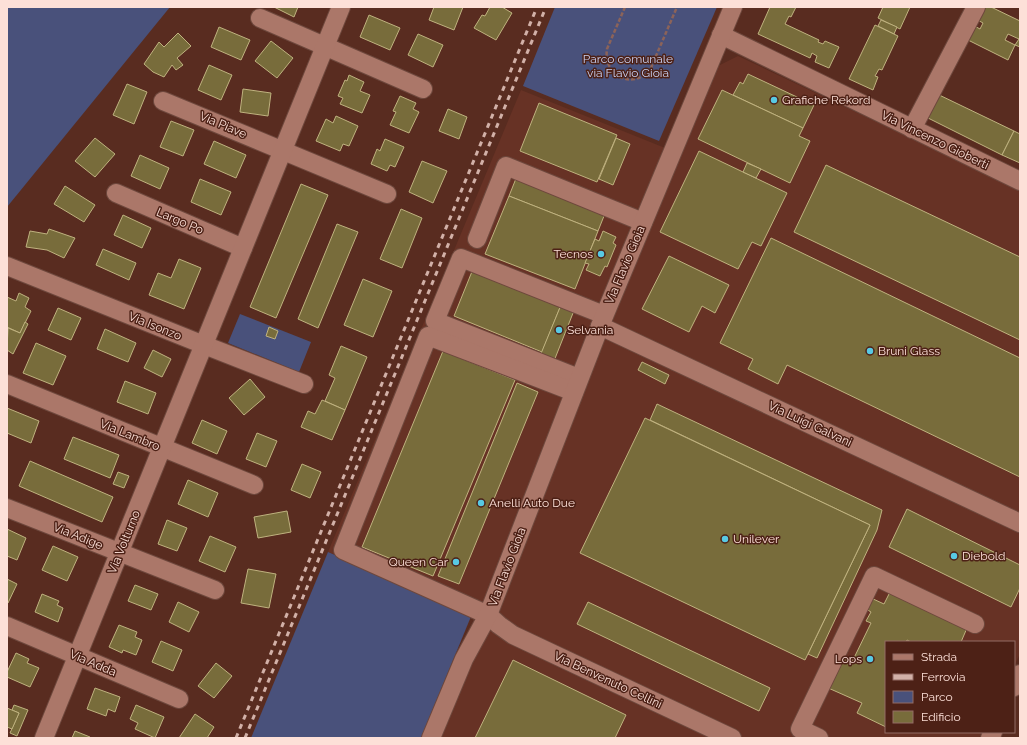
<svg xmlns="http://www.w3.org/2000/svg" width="1027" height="745" viewBox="0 0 1027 745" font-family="Raleway,sans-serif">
	<rect width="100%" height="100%" fill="#592c20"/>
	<!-- built -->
	<path fill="#673225" d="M738,56L1020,190V654L1014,666V642H886V732H982L979,738H441L479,645L472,614L328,552L521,90L680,154L718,66Z"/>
	<!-- green -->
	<g fill="#49517b">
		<path d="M7,7H170L7,207Z"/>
		<path d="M555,7H717L659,141L523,86Z"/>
		<path d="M240,314L311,342L299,372L228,343Z"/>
		<path d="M328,552L472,614L421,738H251Z"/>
	</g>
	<!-- building -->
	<g fill="#786c3b" stroke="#bfb27f">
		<path d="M274,7H298L294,17Z"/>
		<path d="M434,7H463L454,30L429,20Z"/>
		<path d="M490,7H502L512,13L496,40L474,28L482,15L485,16Z"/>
		<path d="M770,7H796L791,17L789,16L785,24L819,40L818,42L823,44L825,41L839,47L829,68L815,62L817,56L812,53L810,58L758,34Z"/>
		<path d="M883,7H910L900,29L878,18Z"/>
		<path d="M979,7H991L1020,21V36L1019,39L1008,34L1005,40L1015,45L1008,60L964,38L971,24L980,29L983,23L974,18Z"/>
		<path d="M369,15L400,28L390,50L360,37Z"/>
		<path d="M881,20L897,27L894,34L878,26Z"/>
		<path d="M875,25L898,36L882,70L879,69L875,76L878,77L873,90L849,79Z"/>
		<path d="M219,27L250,40L241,60L211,47Z"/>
		<path d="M178,33L191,46L177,58L183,65L176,70L172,65L164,77L153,72L144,64L159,42L164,47Z"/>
		<path d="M418,34L443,45L433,67L408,55Z"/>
		<path d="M1019,39L1020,40V47L1015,45Z"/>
		<path d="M271,41L293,58L277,78L255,61Z"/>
		<path d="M209,65L232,75L221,100L198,90Z"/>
		<path d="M748,74L814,105L803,128L733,95L740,82L743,84Z"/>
		<path d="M349,75L364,82L360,91L370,95L362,113L340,104L343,98L338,96L345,80L347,81Z"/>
		<path d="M127,84L147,92L134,124L113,115Z"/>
		<path d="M243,89L271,93L268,116L240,112Z"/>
		<path d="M722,90L803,128L799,136L810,141L790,183L698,139Z"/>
		<path d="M933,92L1014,131L1002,155L922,115Z"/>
		<path d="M400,96L416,103L413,109L419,112L409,133L390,125L396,112L393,111Z"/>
		<path d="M539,103L617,135L597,182L520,151Z"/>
		<path d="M448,109L467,117L459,139L439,131Z"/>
		<path d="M336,116L358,126L349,146L343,144L340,151L316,141L326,119L333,123Z"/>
		<path d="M171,121L194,130L183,156L160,147Z"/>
		<path d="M1014,131L1020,134V163L1002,155Z"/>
		<path d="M95,138L115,154L95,177L75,161Z"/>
		<path d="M616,138L630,144L613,185L599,179Z"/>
		<path d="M385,139L404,147L395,167L390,165L387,171L371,164L377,149L380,151Z"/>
		<path d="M214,141L246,155L236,178L204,164Z"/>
		<path d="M699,151L787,193L761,246L752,242L738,269L660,232Z"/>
		<path d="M140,155L169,168L160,189L131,176Z"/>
		<path d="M422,161L447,171L433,203L409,192Z"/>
		<path d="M747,163L761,169L756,178L743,172Z"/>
		<path d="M826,165L1020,257V340L794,232Z"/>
		<path d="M517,176L606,211L598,231L509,196Z"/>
		<path d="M200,179L231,192L221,215L191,202Z"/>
		<path d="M301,184L328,195L276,318L250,307Z"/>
		<path d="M65,186L95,205L84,222L54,204Z"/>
		<path d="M509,196L598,231L575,289L485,254Z"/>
		<path d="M401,209L422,218L402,268L380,259Z"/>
		<path d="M123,215L151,228L142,248L114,235Z"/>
		<path d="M337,224L358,232L318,328L298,319Z"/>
		<path d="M49,229L75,238L64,258L47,250L26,247L30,231L47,234Z"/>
		<path d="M603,231L616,237L613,243L616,245L607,267L605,266L600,276L586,270L589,264L585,263L595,239L599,241Z"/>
		<path d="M771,238L1020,358V477L787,365L778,384L748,369L753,359L720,343Z"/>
		<path d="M103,249L136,263L129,280L96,265Z"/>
		<path d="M669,256L729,285L715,313L702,306L689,332L642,309Z"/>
		<path d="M179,259L201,268L184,309L149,295L158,273L171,278Z"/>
		<path d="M473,269L561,305L542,352L454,316Z"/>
		<path d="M363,279L392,291L373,337L344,325Z"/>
		<path d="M19,293L29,298L25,307L31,311L20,333L7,327V297L16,301Z"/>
		<path d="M561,305L575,308L554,361L540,356Z"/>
		<path d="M58,308L81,318L71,340L48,330Z"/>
		<path d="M25,322L28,324L13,354L7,350L8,328L20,333Z"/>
		<path d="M269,327L278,331L275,339L266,336Z"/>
		<path d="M105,329L136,343L128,362L97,349Z"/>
		<path d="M36,343L66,356L53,385L23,373Z"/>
		<path d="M341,346L367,357L345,410L325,401L335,378L329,375Z"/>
		<path d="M153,350L171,359L162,377L144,368Z"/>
		<path d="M443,351L515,380L433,576L362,547Z"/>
		<path d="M642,362L669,375L665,384L638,370Z"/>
		<path d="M250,379L265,397L244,415L229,398Z"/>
		<path d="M125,381L156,393L148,414L117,402Z"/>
		<path d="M517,383L538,392L459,584L438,576Z"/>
		<path d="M322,400L345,410L332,440L301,427L308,411L315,414Z"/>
		<path d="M657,404L882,510L877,530L817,658L808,654L870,525L650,420Z"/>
		<path d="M7,408L39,421L31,443L7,433Z"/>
		<path d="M645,418L870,525L805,660L580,553Z"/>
		<path d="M202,420L227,431L217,454L192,443Z"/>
		<path d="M257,433L277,441L266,467L246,459Z"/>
		<path d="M73,437L119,455L110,478L64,459Z"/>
		<path d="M30,461L113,497L102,522L19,486Z"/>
		<path d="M302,464L321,472L310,498L291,490Z"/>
		<path d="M118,472L129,476L124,488L113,484Z"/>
		<path d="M188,480L218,493L208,517L178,504Z"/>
		<path d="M907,509L1020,565V588L1011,607L889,547Z"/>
		<path d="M287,511L291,532L258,538L254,517Z"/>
		<path d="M167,520L187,528L177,551L158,544Z"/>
		<path d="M7,529L26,538L17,560L7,556Z"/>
		<path d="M210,536L236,547L225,572L199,561Z"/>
		<path d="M53,546L78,557L67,581L42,570Z"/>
		<path d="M248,569L276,574L269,608L241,603Z"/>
		<path d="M7,579L17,584L8,603L7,602Z"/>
		<path d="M135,585L158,594L151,610L128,601Z"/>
		<path d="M890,592L967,628L961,642H911L907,640L906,642H886V727L857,713L862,703L826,687L841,656L852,662L871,623L866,621L871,612L866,609L871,598L884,604Z"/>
		<path d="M42,594L59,601L57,605L63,608L58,622L35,612Z"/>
		<path d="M178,602L199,612L189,632L169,622Z"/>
		<path d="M588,602L770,688L759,711L577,624Z"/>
		<path d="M119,625L137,632L135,637L142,640L136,655L123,650L122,653L109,647Z"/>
		<path d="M161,641L182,650L173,671L152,662Z"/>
		<path d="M16,653L29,659L27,663L39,668L30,687L7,677V672Z"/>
		<path d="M513,660L626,715L615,738H475Z"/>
		<path d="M216,663L232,676L214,698L198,686Z"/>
		<path d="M95,688L120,697L115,712L108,709L106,716L87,709Z"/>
		<path d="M14,705L28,710L17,736L10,733L19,713L12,710Z"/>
		<path d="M136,705L164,717L155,738L135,729L138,723L130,719Z"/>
		<path d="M7,708L19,713L12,729L7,727Z"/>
		<path d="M195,714L214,727L207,738H179Z"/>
		<path d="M75,731L90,737L89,738H72Z"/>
	</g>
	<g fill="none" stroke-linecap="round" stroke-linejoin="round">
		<!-- minor casing -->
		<g stroke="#6e483d" stroke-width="20">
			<g id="minor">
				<path d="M260,18L423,89"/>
				<path d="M721,35L1020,181"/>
				<path d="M163,101L387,194"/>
				<path d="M912,129L976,7"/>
				<path d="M116,193L243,248"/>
				<path d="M477,239L506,166L643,222"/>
				<path d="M7,266L204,345L304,384"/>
				<path d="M600,326L1020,523"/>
				<path d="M579,378L435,321L461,258L604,315"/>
				<path d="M7,384L254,485"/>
				<path d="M574,392L428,336L343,550L488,615L499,625L513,635L732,738"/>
				<path d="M7,508L215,590"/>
				<path d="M7,626L179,699"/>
				<path d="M1014,687L1020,674"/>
				<path d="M44,738L341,7"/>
				<path d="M431,738L464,659L488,615L600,326L733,7"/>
				<path d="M819,738L800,729L874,576L975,624"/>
				<path d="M990,738L993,732"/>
			</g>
		</g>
		<!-- path -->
		<path stroke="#8c6359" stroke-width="2.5" stroke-dasharray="4 2" stroke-linecap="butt" d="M625,7L607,49C603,76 632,90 650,70L677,7"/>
		<!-- minor -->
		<use href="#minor" stroke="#ab7769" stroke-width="18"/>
		<!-- rail -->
		<g stroke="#d2b1a8" stroke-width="3" stroke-dasharray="5 5" stroke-linecap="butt">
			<path d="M236,738L537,7"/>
			<path d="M245,738L546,7"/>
		</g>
	</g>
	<!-- markers -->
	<g fill="#58c9e3" stroke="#4d2116" stroke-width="1.5">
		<circle cx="774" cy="100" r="4"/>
		<circle cx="601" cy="254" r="4"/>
		<circle cx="559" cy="330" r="4"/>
		<circle cx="870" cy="351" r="4"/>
		<circle cx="481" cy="503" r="4"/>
		<circle cx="725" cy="539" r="4"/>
		<circle cx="954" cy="556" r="4"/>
		<circle cx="456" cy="562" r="4"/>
		<circle cx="870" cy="659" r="4"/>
	</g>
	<g text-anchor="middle" stroke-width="3" stroke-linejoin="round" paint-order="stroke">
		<!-- park labels -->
		<g font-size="12" fill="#c9d1f4" stroke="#4d2116">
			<text x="628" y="63">Parco comunale<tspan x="628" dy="14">via Flavio Gioia</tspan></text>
		</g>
		<!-- poi labels -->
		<g font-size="12" fill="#fde0d8" stroke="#4d2116" text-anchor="start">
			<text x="782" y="104">Grafiche Rekord</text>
			<text x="593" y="258" text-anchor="end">Tecnos</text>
			<text x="567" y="334">Selvania</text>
			<text x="878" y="355">Bruni Glass</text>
			<text x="489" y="507">Anelli Auto Due</text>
			<text x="733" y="543">Unilever</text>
			<text x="962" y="560">Diebold</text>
			<text x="448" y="566" text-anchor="end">Queen Car</text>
			<text x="862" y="663" text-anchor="end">Lops</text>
		</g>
		<!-- street labels -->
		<g font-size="12" fill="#fde0d8" stroke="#4d2116">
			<text transform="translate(223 125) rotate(23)" y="4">Via Piave</text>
			<text transform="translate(935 140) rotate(26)" y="4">Via Vincenzo Gioberti</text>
			<text transform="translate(180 221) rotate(23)" y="4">Largo Po</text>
			<text transform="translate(625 265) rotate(-67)" y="4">Via Flavio Gioia</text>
			<text transform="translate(155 326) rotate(22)" y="4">Via Isonzo</text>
			<text transform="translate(810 424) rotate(25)" y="4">Via Luigi Galvani</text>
			<text transform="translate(130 435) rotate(22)" y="4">Via Lambro</text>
			<text transform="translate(78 536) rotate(22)" y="4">Via Adige</text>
			<text transform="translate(124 542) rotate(-68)" y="4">Via Volturno</text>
			<text transform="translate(507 567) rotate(-69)" y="4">Via Flavio Gioia</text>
			<text transform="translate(93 663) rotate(23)" y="4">Via Adda</text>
			<text transform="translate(608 680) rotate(25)" y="4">Via Benvenuto Cellini</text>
		</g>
	</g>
	<!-- border -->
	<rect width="1027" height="745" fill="none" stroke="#fde0d8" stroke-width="16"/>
	<!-- legend -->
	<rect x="885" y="641" width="130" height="92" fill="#4d2116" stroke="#936d64"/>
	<rect x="893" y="654" width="20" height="6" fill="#ab7769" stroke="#936d64"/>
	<text x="921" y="661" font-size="12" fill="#fde0d8">Strada</text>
	<rect x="893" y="674" width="20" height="6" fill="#d2b1a8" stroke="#936d64"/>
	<text x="921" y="681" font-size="12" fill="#fde0d8">Ferrovia</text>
	<rect x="893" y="691" width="20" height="12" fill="#49517b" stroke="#936d64"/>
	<text x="921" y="701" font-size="12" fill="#fde0d8">Parco</text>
	<rect x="893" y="711" width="20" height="12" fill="#786c3b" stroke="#936d64"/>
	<text x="921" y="721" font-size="12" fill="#fde0d8">Edificio</text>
</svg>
